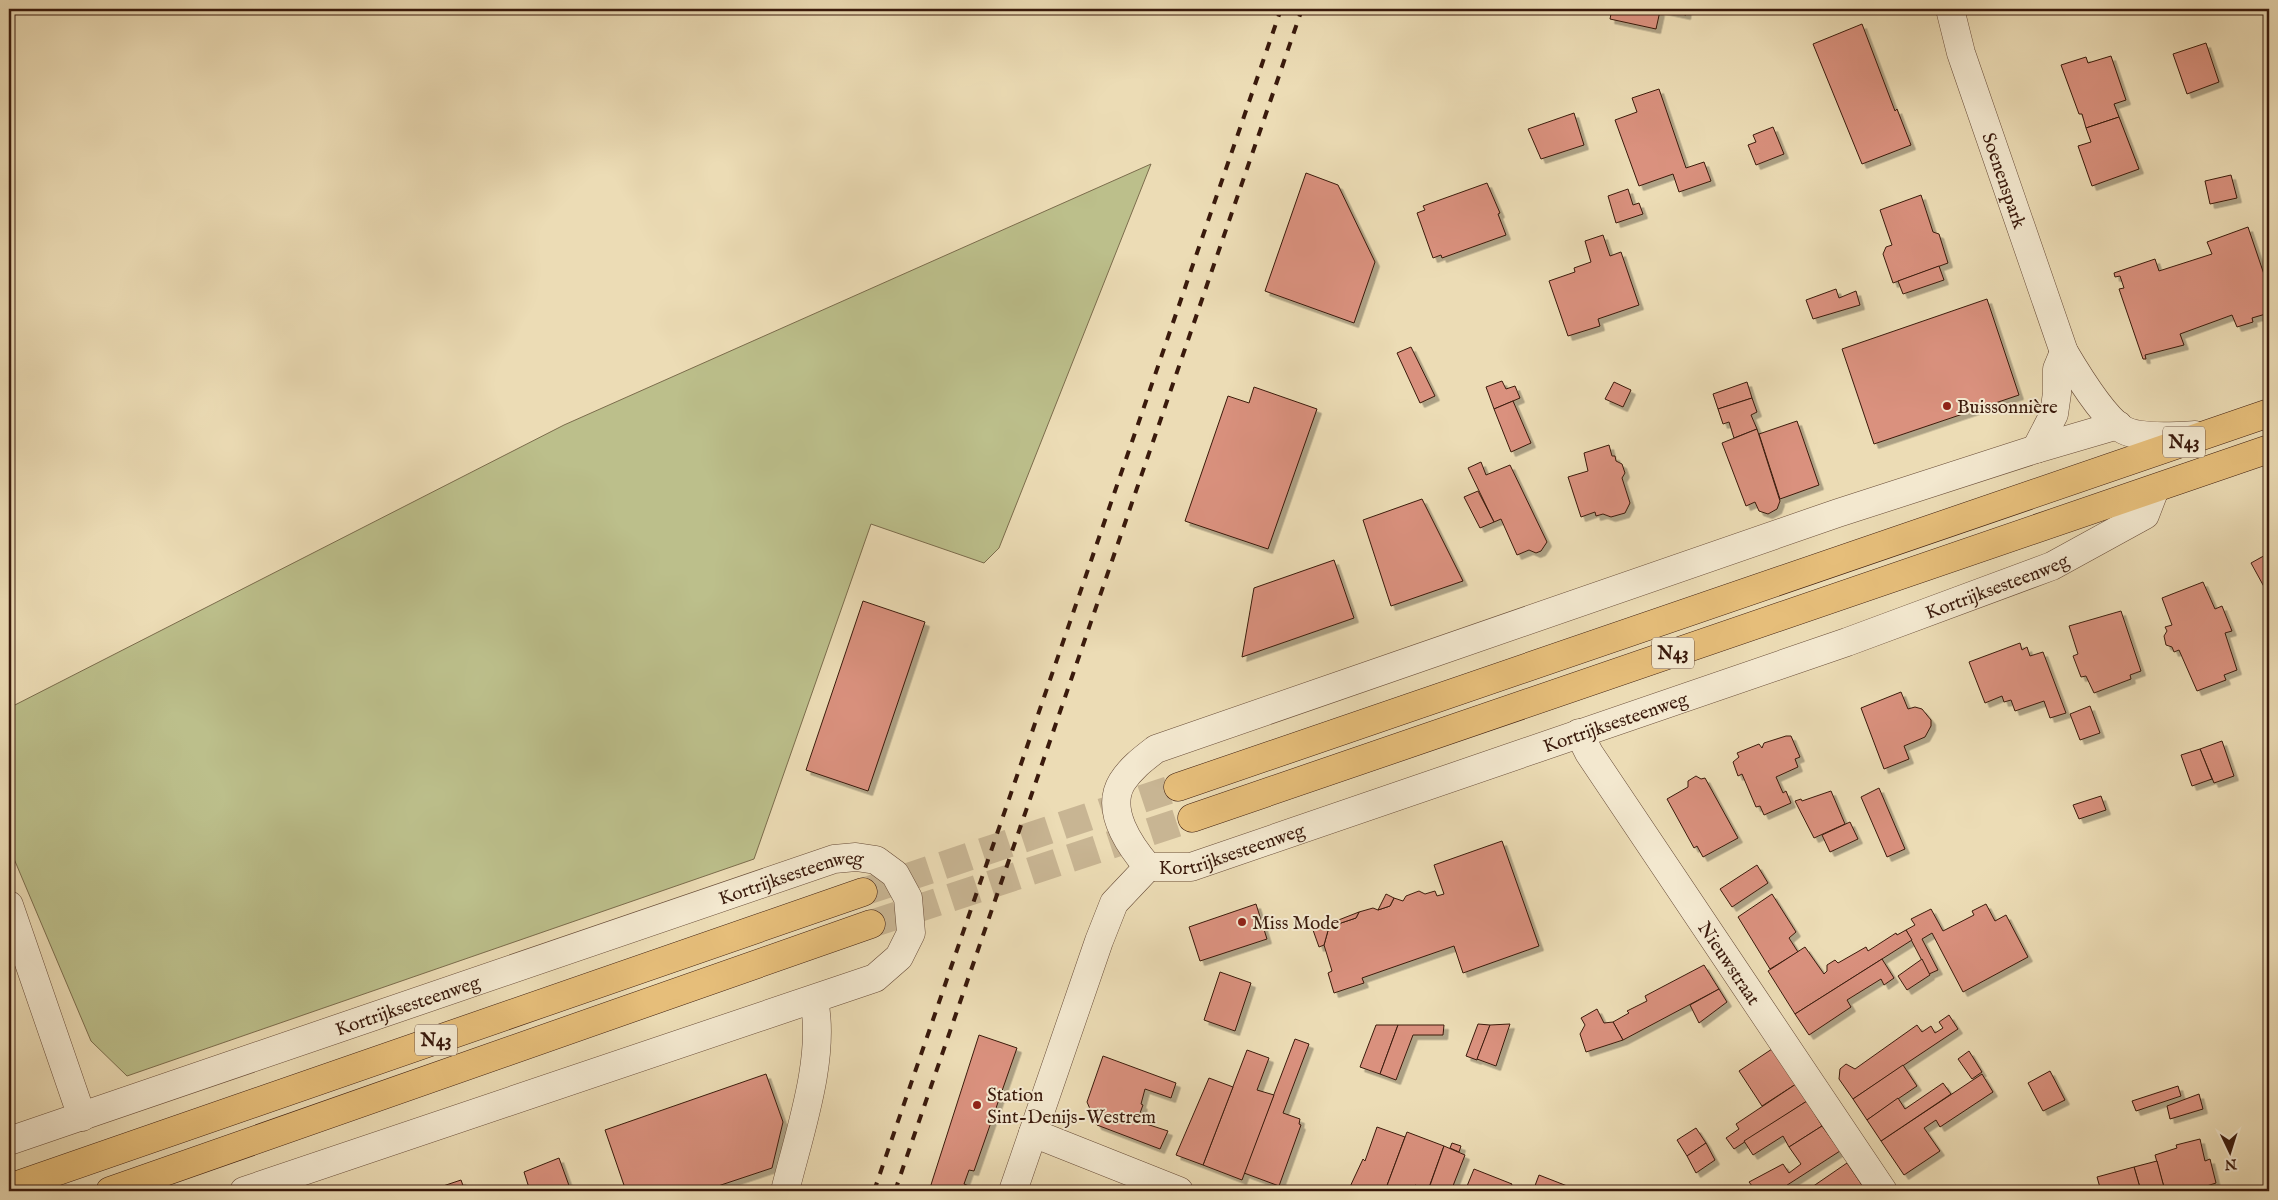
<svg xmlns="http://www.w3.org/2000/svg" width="2278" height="1200" viewBox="0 0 2278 1200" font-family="'IM FELL English',serif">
	<defs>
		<filter id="shadow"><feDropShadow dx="4.5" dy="4.5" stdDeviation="0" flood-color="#0004"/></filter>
	</defs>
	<rect width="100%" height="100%" fill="#ecdcb5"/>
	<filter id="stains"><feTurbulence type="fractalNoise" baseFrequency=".004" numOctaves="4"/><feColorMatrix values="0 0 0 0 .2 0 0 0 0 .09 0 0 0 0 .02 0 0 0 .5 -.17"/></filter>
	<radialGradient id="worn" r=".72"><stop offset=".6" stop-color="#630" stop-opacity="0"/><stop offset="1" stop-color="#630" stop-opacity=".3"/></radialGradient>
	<!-- green -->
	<path fill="#bcbf8b" stroke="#7b6c4c" d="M1151,164L999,548L984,563L871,524L754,859L127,1076L91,1041L9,847V708L564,425Z"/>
	<!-- building -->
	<g fill="#da917e" stroke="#3a1a0c" filter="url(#shadow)">
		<path d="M1612,9H1648L1660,11L1656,29L1610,19Z"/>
		<path d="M1658,9H1687L1686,15Z"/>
		<path d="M1862,24L1895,111L1897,109L1911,145L1862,164L1813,44Z"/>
		<path d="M2206,43L2219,82L2187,94L2173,54Z"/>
		<path d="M2111,56L2126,100L2114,104L2119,117L2086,128L2082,114H2079L2061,65L2086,57L2088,63Z"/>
		<path d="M1659,89L1686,168L1704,162L1711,181L1679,192L1673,174L1639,186L1615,120L1637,112L1632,98Z"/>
		<path d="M1574,113L1584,145L1541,159L1528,129Z"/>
		<path d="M2119,117L2139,169L2092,186L2078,146L2091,142L2086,128Z"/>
		<path d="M1773,127L1784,154L1756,165L1748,145L1756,142L1753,135Z"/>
		<path d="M1306,173L1338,185L1375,262L1354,323L1265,291Z"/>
		<path d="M2231,175L2237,198L2210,204L2205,181Z"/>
		<path d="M1487,183L1500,213L1498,214L1506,235L1442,258L1441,255L1433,258L1417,213L1425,210L1423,206Z"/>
		<path d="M1628,189L1633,205L1639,203L1643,214L1616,223L1608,196Z"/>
		<path d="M1921,195L1933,232L1939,234L1948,263L1893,283L1883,254L1886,247L1892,245L1880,210Z"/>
		<path d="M2248,227L2269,289V313L2252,318L2253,322L2237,327L2232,315L2180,334L2184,345L2145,355L2146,359H2143L2119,289L2124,288L2120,276L2115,277L2114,273L2155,259L2159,271L2212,254L2207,242Z"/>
		<path d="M1603,235L1610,256L1621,252L1639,305L1598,319L1600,326L1568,336L1549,281L1575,272L1574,268L1591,262L1585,241Z"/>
		<path d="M1939,266L1944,280L1903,294L1898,281Z"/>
		<path d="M1836,289L1839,298L1856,291L1860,305L1813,319L1806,300Z"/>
		<path d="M1987,299L2019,395L1874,444L1842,349Z"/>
		<path d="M1411,347L1435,396L1420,403L1397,353Z"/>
		<path d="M1502,381L1506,389L1515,386L1520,398L1494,409L1486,387Z"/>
		<path d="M1614,382L1631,390L1623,407L1605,399Z"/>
		<path d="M1747,382L1752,398L1718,409L1713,394Z"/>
		<path d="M1254,387L1317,409L1268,549L1185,521L1228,396L1249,403Z"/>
		<path d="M1752,398L1757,412L1751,415L1757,429L1734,438L1729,422L1723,424L1718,409Z"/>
		<path d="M1513,401L1531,443L1511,452L1494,409Z"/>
		<path d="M1797,421L1819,485L1780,499L1759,434Z"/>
		<path d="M1757,429L1780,501L1777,509L1768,514L1759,511L1755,502L1746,506L1722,443Z"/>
		<path d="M1609,445L1612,456H1615L1616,461L1622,464L1625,473L1622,478L1630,503L1625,513L1611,517L1603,514L1596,516L1595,512L1581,517L1568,477L1588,471L1584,453Z"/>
		<path d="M1481,462L1486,475L1510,465L1547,542L1541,551L1536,553L1529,550L1517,555L1501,519L1494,522L1468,468Z"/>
		<path d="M1478,491L1494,522L1480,528L1464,497Z"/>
		<path d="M1422,499L1463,581L1391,606L1363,520Z"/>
		<path d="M2269,553V593L2268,594L2251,563Z"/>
		<path d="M1334,560L1354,618L1242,657L1254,588Z"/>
		<path d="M2203,582L2215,609L2222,606L2232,631L2225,633L2237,670L2224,675L2226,680L2197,691L2179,650L2174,652L2172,647L2166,645L2164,636L2167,631L2165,627L2172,625L2162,598Z"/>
		<path d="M863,601L925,622L868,791L806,770Z"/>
		<path d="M2121,611L2141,671L2130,675L2131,679L2094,693L2086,676L2081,677L2073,656L2078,654L2069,626Z"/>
		<path d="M2020,643L2022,650L2027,647L2030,656L2043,652L2066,713L2050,718L2044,701L2015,711L2011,700L2004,702L2002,696L1985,703L1969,662Z"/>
		<path d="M1901,692L1908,709L1915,707L1922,709L1931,720V726L1925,737L1904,746L1909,759L1884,769L1861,708Z"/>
		<path d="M2090,706L2100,733L2080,740L2070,714Z"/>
		<path d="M1786,736H1791L1800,757L1795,759L1798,767L1776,777L1783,793L1786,791L1791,803L1764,815L1760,806L1756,807L1742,774L1738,776L1733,762L1739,757L1737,753L1759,744L1762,748L1764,743Z"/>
		<path d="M2222,741L2234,776L2214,783L2200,749Z"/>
		<path d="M2200,749L2212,779L2192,786L2181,755Z"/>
		<path d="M1696,776L1701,779L1705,778L1738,838L1703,857L1697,846L1694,848L1667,799L1688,787V781Z"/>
		<path d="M1879,788L1905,849L1887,857L1861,797Z"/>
		<path d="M1831,791L1845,824L1814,838L1795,801L1801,799L1802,801Z"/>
		<path d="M2101,796L2106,810L2079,819L2073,805Z"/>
		<path d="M1850,822L1858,839L1830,852L1822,835Z"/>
		<path d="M1502,841L1539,946L1463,973L1454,946L1362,978L1364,983L1334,993L1328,973L1332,971L1324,945L1329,927L1356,918L1359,912L1373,908L1378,910L1390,906L1394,898L1403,901L1406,896L1419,891L1425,894L1435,891L1437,896L1444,894L1434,865Z"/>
		<path d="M1757,865L1768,883L1732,907L1720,889Z"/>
		<path d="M1386,894L1394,898L1390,906L1378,910Z"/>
		<path d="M1772,894L1796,932L1789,938L1798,952L1770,969L1738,917Z"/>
		<path d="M1256,904L1267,939L1200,961L1189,927Z"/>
		<path d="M1986,904L1995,921L2006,915L2028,957L1963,992L1932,933L1922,939L1938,970L1929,974L1906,930L1915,925L1911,919L1931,909L1943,931L1974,915L1972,911Z"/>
		<path d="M1359,912L1356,918L1329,927L1324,945L1319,947L1313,930Z"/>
		<path d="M1906,930L1912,940L1795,1014L1768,971L1805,947L1824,974L1827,971V965L1835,960L1838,963L1866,947L1868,951L1896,933L1897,935Z"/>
		<path d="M1882,959L1894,978L1884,985L1881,979L1847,1000L1851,1007L1809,1035L1795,1014Z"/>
		<path d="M1922,959L1930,975L1907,990L1898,976Z"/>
		<path d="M1704,965L1719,989L1623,1040L1613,1022L1629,1013L1627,1011L1647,1001L1645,996Z"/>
		<path d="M1220,972L1251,983L1235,1031L1204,1020Z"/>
		<path d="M1719,989L1727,1002L1699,1023L1690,1005Z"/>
		<path d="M1597,1009L1604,1023L1613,1022L1623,1040L1586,1052L1580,1034L1585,1025L1581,1018Z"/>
		<path d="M1949,1015L1958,1029L1853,1099L1839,1079L1840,1069L1846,1064L1855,1069L1917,1025L1922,1032L1931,1026L1935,1033L1943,1028L1939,1022Z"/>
		<path d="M1478,1024L1490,1025L1477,1060L1466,1056Z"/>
		<path d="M1510,1024L1496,1066L1477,1059L1490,1025Z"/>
		<path d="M1376,1025H1398L1380,1074L1360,1067Z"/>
		<path d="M1398,1025H1444L1443,1035H1413L1396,1080L1380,1074Z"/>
		<path d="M979,1035L1017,1048L974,1171L969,1170L964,1184L969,1186L967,1191H929Z"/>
		<path d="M1295,1039L1309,1044L1283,1113L1300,1119L1299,1124L1301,1125L1279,1186L1244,1173Z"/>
		<path d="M1772,1049L1796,1084L1762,1106L1739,1071Z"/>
		<path d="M1247,1050L1269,1058L1257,1090L1274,1095L1242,1180L1203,1165Z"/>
		<path d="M1969,1051L1982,1072L1972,1079L1958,1059Z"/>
		<path d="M1103,1056L1176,1083L1171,1098L1145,1089L1141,1104L1143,1105L1137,1121L1168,1131L1160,1149L1097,1125L1087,1102Z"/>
		<path d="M1903,1065L1917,1086L1867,1120L1853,1099Z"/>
		<path d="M2050,1071L2065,1100L2043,1111L2028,1083Z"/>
		<path d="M766,1074L783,1122L772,1168L703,1191H626L605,1130Z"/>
		<path d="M1982,1074L1993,1092L1940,1127L1936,1120L1924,1128L1940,1151L1904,1175L1881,1141Z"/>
		<path d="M1209,1078L1233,1087L1203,1165L1176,1155Z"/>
		<path d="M1943,1083L1951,1094L1881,1141L1867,1120L1898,1098L1905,1109Z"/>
		<path d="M1796,1084L1807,1101L1734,1149L1726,1138L1739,1129L1736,1124Z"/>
		<path d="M2178,1086L2181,1096L2136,1111L2132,1101Z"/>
		<path d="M2199,1094L2203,1109L2170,1119L2167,1106Z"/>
		<path d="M1807,1101L1822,1126L1789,1147L1783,1136L1753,1155L1744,1141Z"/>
		<path d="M1822,1126L1840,1151L1778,1191H1756L1749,1182L1783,1164L1789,1173L1801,1164L1789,1147Z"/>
		<path d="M1377,1127L1405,1137L1385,1191H1348L1363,1159L1365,1161Z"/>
		<path d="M1696,1128L1706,1143L1687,1156L1677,1140Z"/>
		<path d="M1407,1132L1444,1146L1428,1190L1415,1185L1413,1191H1385Z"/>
		<path d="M2200,1139L2205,1161L2210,1159L2216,1183L2191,1191H2165L2155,1155L2177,1148L2176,1145Z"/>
		<path d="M1452,1143L1461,1146L1459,1152L1450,1148Z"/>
		<path d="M1706,1143L1715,1160L1696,1173L1687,1156Z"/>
		<path d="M1444,1146L1465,1155L1451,1191H1428Z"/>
		<path d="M559,1158L571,1191H530L524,1172Z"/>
		<path d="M2157,1161L2165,1191H2141L2134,1167Z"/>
		<path d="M1847,1163L1866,1191H1813L1812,1187Z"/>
		<path d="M2134,1167L2141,1191H2101L2097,1177Z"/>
		<path d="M1474,1169L1512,1184L1509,1191H1465Z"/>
		<path d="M1539,1175L1580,1191H1533Z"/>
		<path d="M461,1180L465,1191H428Z"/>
		<path d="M1076,1187L1088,1191H1067Z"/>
	</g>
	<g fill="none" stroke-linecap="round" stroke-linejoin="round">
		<!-- primary-tunnel -->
		<g stroke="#c8b593" stroke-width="28" stroke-dasharray="28 14" stroke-linecap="butt">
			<path d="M863,892L1178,787"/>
			<path d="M871,924L1192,818"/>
		</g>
		<!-- street casing -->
		<g stroke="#664a36" stroke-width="29">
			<g id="street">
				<path id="s1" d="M1950,9L1961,53L2064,352C2077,374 2102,415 2122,429C2137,439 2178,436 2195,435"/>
				<path id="s2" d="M2118,425L2036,449L1838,513L1156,749C1143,759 1131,768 1122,782C1105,810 1130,846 1148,867H1191L1847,642L2052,566L2145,515L2155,489"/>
				<path d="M2036,449L2054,414L2057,393V369L2064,352"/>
				<path id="s3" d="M1579,733L1589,753L1883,1191"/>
				<path d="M9,905L82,1117"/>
				<path d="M1033,1133L1179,1191"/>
				<path id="s4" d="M9,1141L834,859L856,857L876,860L895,874L908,898L911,933L899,957L875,978L244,1191"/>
				<path d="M785,1191C799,1134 826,1058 814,1000"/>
				<path d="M1013,1191L1099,941L1114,903L1148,867"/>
			</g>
		</g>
		<!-- primary casing -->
		<g stroke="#3a1a0c" stroke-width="29">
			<g id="primary">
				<path d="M1178,787L2269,413"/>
				<path d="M1192,818L2269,449"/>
				<path d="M9,1188L863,892"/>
				<path d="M110,1191L871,924"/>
			</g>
		</g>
		<!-- street -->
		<use href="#street" stroke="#f3e8cf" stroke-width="28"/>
		<!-- primary -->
		<use href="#primary" stroke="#e6be7a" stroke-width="28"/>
		<!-- rail -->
		<g stroke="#3a1a0c" stroke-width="4" stroke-dasharray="9 9" stroke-linecap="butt">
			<path d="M874,1191L1281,9"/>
			<path d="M895,1191L1302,9"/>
		</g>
	</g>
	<!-- markers -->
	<g fill="#8f2418" stroke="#f3e8cf" stroke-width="2">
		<circle cx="1947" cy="406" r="5"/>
		<circle cx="1242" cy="922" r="5"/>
		<circle cx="977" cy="1105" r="5"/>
	</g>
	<g text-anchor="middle" stroke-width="4" stroke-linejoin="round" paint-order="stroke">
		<!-- shield labels -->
		<g fill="#f3e8cf" stroke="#725846" stroke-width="1">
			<rect x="2163" y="426.5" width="42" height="31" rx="4"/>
			<rect x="1652" y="637.5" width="42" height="31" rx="4"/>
			<rect x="415" y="1024.5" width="42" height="31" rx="4"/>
		</g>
		<g font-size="18" font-weight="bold" fill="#3a1a0c">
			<text x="2184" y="448">N43</text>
			<text x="1673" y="659">N43</text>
			<text x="436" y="1046">N43</text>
		</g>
		<!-- street labels -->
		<g font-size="19" fill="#3a1a0c" stroke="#f3e8cf">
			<text dy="7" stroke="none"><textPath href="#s1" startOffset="180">Soenenspark</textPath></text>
			<text dy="7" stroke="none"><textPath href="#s2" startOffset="2054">Kortrijksesteenweg</textPath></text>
			<text dy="7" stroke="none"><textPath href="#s2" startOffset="1649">Kortrijksesteenweg</textPath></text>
			<text dy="7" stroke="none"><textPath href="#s2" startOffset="1244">Kortrijksesteenweg</textPath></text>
			<text dy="7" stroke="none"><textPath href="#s4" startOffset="826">Kortrijksesteenweg</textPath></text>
			<text dy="7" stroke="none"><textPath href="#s3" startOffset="275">Nieuwstraat</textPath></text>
			<text dy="7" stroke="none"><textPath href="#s4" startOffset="421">Kortrijksesteenweg</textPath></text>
		</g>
		<!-- poi labels -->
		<g font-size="19" fill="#3a1a0c" stroke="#f3e8cf" text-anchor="start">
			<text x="1957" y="413">Buissonnière</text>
			<text x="1252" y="929">Miss Mode</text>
			<text x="987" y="1101">Station<tspan x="987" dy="22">Sint-Denijs-Westrem</tspan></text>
		</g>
	</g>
	<!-- margin -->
	<rect width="2278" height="1200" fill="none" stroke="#ecdcb5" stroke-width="30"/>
	<rect x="10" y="10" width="2258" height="1180" fill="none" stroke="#3a1a0c" stroke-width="2.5"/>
	<rect x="15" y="15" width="2248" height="1170" fill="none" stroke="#3a1a0c"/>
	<!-- north arrow -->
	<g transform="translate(2230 1152) rotate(176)" stroke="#f3e8cf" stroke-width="4" paint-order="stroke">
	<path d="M0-4L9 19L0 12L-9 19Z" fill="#3a1a0c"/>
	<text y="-8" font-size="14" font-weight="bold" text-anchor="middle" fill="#3a1a0c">N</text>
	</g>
	<rect width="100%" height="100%" filter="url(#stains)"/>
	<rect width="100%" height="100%" fill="url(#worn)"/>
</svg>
